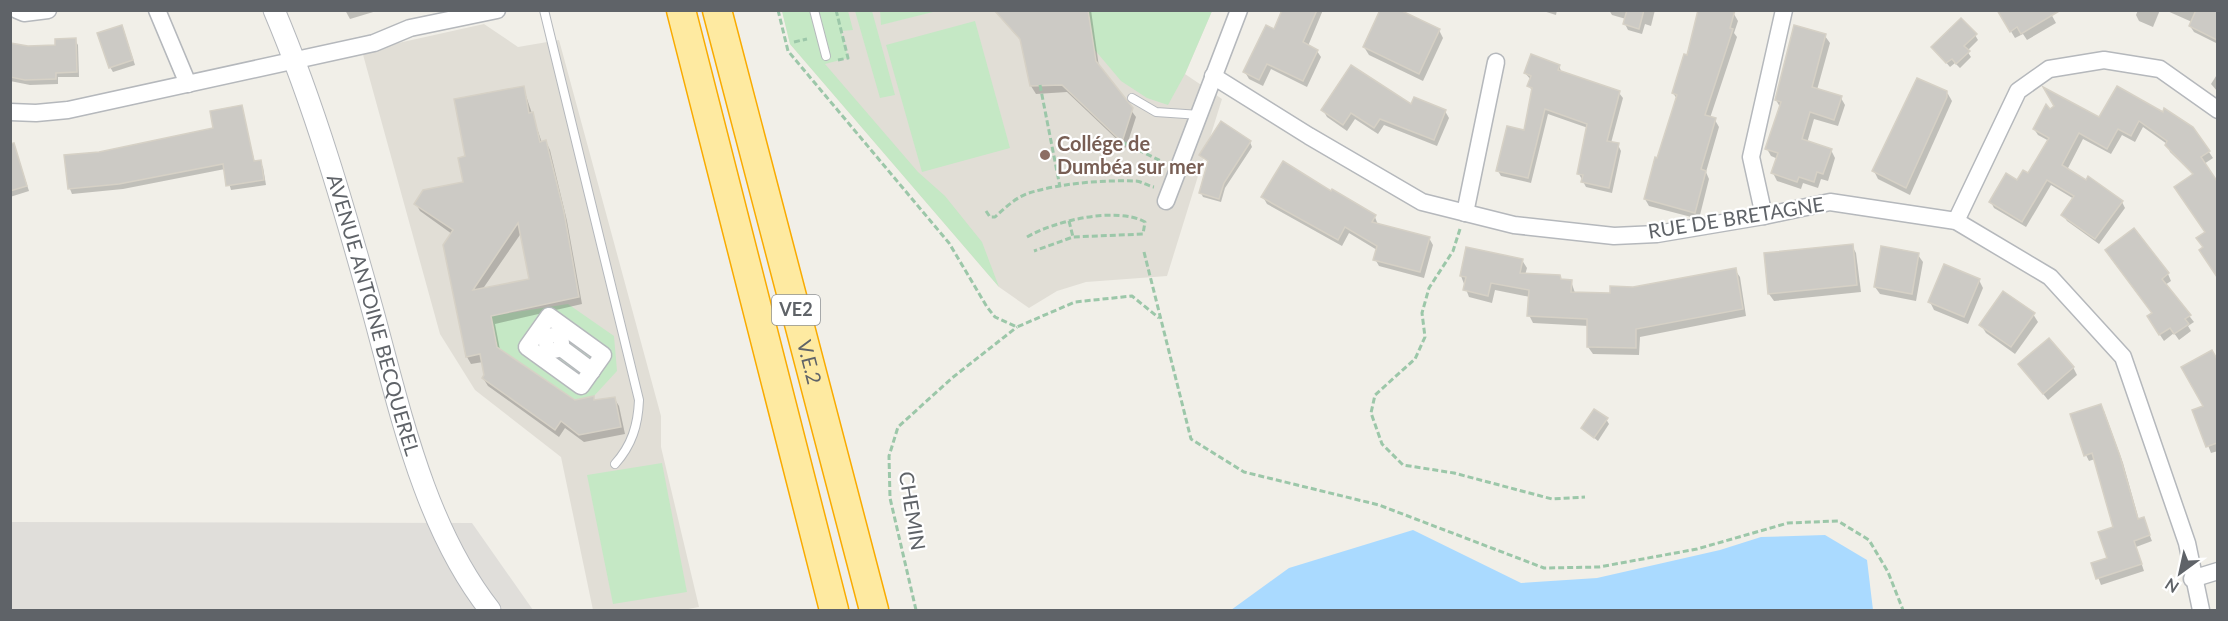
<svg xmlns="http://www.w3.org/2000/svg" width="2228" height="621" viewBox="0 0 2228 621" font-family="Lato,sans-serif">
	<rect width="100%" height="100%" fill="#f1efe8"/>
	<!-- industrial -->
	<path fill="#e0deda" d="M11,522L472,523L533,610H11Z"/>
	<!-- education -->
	<g fill="#e1ded6">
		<path d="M782,11H1212L1185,74L1222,99L1167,276L1086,282L1057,291L1029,308L999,287L790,44Z"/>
		<path d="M484,24L518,47L559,40L661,416V447L699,607L683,610H593L561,457L475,390L440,334L362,51Z"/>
	</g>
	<!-- green -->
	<g fill="#c5e8c5">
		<path d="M880,10H937V11L881,25Z"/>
		<path d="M782,11H848L853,30L841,31L848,58L825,64L918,172L945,196L982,242L999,287L790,44Z"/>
		<path d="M855,11H872L895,95L880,98Z"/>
		<path d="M1088,11H1212L1185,74L1168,105L1147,98L1121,81L1094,49Z"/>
		<path d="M975,21L1010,148L922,172L886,45Z"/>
		<path d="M568,304L614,336L617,371L594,396L575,400L497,347L491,316Z"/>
		<path d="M662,463L687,592L613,604L587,475Z"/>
	</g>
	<!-- water -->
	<path fill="#aadaff" d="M1413,530L1521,583L1597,578L1720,550L1761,537L1825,535L1867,560L1873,610H1231L1289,568Z"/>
	<!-- shadow -->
	<g fill="#0003" fill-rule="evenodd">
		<path d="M345,10H380L350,19Z"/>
		<path d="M994,10H1091L1099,67L1136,117L1126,148L1067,92L1036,94L1031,86L1023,43Z"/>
		<path d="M1284,10H1323L1308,46L1317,51L1321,57L1307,87L1271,69L1263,86L1249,79L1245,72L1275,31Z"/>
		<path d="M1540,10H1557L1556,15Z"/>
		<path d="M1609,10H1655L1651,26L1645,24L1642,34L1628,30L1625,24L1626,19L1612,15Z"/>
		<path d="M1998,10H2049L2056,23L2027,40L2023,34L2015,38Z"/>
		<path d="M2138,10H2160L2153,27L2139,21L2136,15Z"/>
		<path d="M2165,10H2218V44L2194,32L2190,26L2192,22Z"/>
		<path d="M1734,14L1738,21L1734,33L1737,37L1710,118L1715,120L1719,127L1706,172L1709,179L1699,219L1649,206L1645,199L1677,99L1673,93L1688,57Z"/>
		<path d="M1439,30L1443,38L1423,81L1369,55L1364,47Z"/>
		<path d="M124,31L135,65L113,72L110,67Z"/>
		<path d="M1975,35L1978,40L1967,51L1971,57L1960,68L1955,63L1950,67L1933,47Z"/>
		<path d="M1825,36L1830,43L1817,90L1841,98L1845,105L1838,126L1814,119L1807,143L1831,150L1835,158L1828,181L1821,179L1818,188L1803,183L1801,189L1777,181L1773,173L1778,159L1771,156L1767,149L1780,107L1776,100Z"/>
		<path d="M75,40L78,45L79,77H58V84L30,85L10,81V44L28,48L57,47Z"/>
		<path d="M1559,66L1562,73L1619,93L1623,98L1611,143L1618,145L1621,151L1612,193L1586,187L1579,174L1588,128L1548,114L1531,183L1501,176L1498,171L1525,132L1533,92L1529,86L1531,80L1525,73Z"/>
		<path d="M2218,73V92L2211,84Z"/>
		<path d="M1918,80L1948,94L1952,101L1910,195L1878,179L1874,171Z"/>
		<path d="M523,87L542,143L546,142L550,150L567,221L582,304L495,324L500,350L574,402L593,398L595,402L614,398L619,406L625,434L584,442L565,428L559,437L488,386L483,378L485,375L483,362L471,364L467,357L452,234L420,211L416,204L465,183L467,158ZM522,232L531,280L482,290Z"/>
		<path d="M2117,88L2209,152L2213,158L2204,164L2218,183V276L2205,257L2207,233L2194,175L2170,152L2167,144L2143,127L2135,142L2122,135L2111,154L2083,139L2067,170L2122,202L2125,208L2099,244L2067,221L2063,215L2074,199L2051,185L2026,227L1994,208L1991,202L2028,175L2049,141L2038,135L2034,129L2050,111L2100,119Z"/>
		<path d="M241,107L255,163L260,162L263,167L266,185L231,190L225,169L123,189L72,194L70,189L65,156L99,153L215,129Z"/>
		<path d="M1412,107L1445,111L1449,118L1437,146L1384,125L1378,134L1355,119L1347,131L1327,117L1323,110Z"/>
		<path d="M1250,142L1252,147L1225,188L1221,202L1203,197L1201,193L1209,163L1201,155Z"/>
		<path d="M10,153L18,157L29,191L10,197Z"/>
		<path d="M1331,194L1375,217L1378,225L1429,238L1433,245L1424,278L1379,266L1375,259L1377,250L1349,233L1342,246L1267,204L1263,197Z"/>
		<path d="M1852,246L1856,253L1861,292L1774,301L1769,294Z"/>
		<path d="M1918,255L1923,262L1916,301L1880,294L1875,287Z"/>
		<path d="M2110,257L2168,274L2171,281L2165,285L2194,322L2188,326L2191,331L2179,340L2174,333L2164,341L2152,323L2153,314Z"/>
		<path d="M1522,260L1527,268L1525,275L1571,281L1575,293L1612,294L1735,270L1740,277L1746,316L1640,337L1639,355L1593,354L1588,347L1589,326L1533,323L1529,315L1530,297L1495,290L1492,303L1469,297L1461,276Z"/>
		<path d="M1979,280L1983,288L1968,324L1934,310L1930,302Z"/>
		<path d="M2033,314L2038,322L2015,354L1986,333L1981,325Z"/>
		<path d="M2212,352L2218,362V451L2211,453L2194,410L2205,406Z"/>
		<path d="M2020,365L2073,367L2077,375L2048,400Z"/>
		<path d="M2104,411L2123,463L2139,520L2143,519L2152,541L2136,547L2144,571L2101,585L2093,564L2109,559L2115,528L2095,459L2089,461L2086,455L2071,415Z"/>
		<path d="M1606,419L1609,424L1598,441L1582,428Z"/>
	</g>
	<!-- building -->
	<g fill="#cccac5" stroke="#d6d1c6" stroke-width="1.5" fill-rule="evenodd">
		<path d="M994,10H1088L1096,61L1133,108L1122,142L1062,85L1030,86L1020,39Z"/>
		<path d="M1282,10H1317L1303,42L1318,50L1303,81L1267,64L1259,80L1243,72L1266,25L1274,29Z"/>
		<path d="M1380,10H1400L1440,29L1419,74L1363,47Z"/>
		<path d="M1627,10H1644L1639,29L1623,24Z"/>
		<path d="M1698,10H1735L1730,28L1733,29L1705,115L1716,118L1701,169L1706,171L1695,213L1644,199L1655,157L1657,158L1677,95L1672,93L1684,54L1687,55Z"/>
		<path d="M1997,10H2061L2021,34L2017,27L2010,32Z"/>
		<path d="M2196,10H2217V40L2189,26Z"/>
		<path d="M1961,18L1977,34L1964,46L1970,51L1956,64L1952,59L1946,63L1931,47Z"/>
		<path d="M122,25L133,60L109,68L97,33Z"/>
		<path d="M1794,25L1826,34L1812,87L1842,96L1834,120L1810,112L1802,139L1832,149L1823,174L1817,172L1814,182L1799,177L1797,182L1771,173L1778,153L1765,149L1781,102L1775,100Z"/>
		<path d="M76,38L77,72L56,73V79L25,80L10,77V43L28,46L55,45V39Z"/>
		<path d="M1531,54L1560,65L1558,70L1620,91L1607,141L1619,143L1609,188L1581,182L1583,175L1577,174L1587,124L1545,109L1528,178L1496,171L1507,126L1524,130L1532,88L1527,86L1531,76L1524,73Z"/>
		<path d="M1351,65L1411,104L1414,97L1446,110L1434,140L1380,119L1374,128L1351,113L1343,125L1321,110Z"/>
		<path d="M1917,78L1947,91V97L1906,188L1872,171Z"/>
		<path d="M524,86L529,113L533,112L540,142L546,140L564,212L579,297L491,316L497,347L575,400L594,396V400L615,397L621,427L579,435L561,421L555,430L482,378L484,375L480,354L466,357L443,245L453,230L414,204L423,190L463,182L458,158L465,156L454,99ZM518,223L529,279L473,290Z"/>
		<path d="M2117,86L2163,112L2164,108L2193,127L2210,151L2201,157L2217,181V277L2199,250L2203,247L2196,238L2205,232L2174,187L2193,174L2165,145L2167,141L2139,121L2131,136L2118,129L2107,149L2079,133L2062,165L2086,180L2088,176L2123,201L2095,239L2061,215L2074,196L2047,180L2022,222L1989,202L2006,173L2017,180L2023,170L2028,173L2049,138L2033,129L2046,104L2050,109L2054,106L2043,87L2099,117Z"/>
		<path d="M242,105L254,161L261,160L264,180L226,186L223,164L119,184L68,189L64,155L99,152L213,128L210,111Z"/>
		<path d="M1221,121L1251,141L1224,183L1219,199L1199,193L1208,161L1199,155Z"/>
		<path d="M14,143L27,186L10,191V144Z"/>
		<path d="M1283,161L1331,191L1332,189L1376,215L1372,222L1430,237L1420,272L1373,260L1377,246L1345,227L1338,240L1261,197Z"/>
		<path d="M2134,228L2169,273L2162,279L2191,315L2185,319L2189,324L2174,334L2170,328L2159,335L2147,316L2152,313L2105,250Z"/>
		<path d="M1853,244L1857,285L1768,294L1764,253Z"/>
		<path d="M1881,246L1919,253L1912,294L1874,287Z"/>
		<path d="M1466,247L1523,259L1520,273L1560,275L1561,279L1572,280L1571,292L1610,293V286L1633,287L1736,268L1743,309L1636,329V348L1587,347V319L1527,316L1529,290L1491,283L1488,296L1463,290L1466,277L1460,276Z"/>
		<path d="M1944,264L1980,279L1964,317L1928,302Z"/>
		<path d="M2003,291L2035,313L2011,347L1979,325Z"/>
		<path d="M2049,338L2074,367L2043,394L2018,364Z"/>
		<path d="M2212,350L2217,359V443L2206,447L2192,410L2203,406L2181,367Z"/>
		<path d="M2101,404L2120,456L2138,519L2144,517L2150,535L2134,541L2142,564L2096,579L2091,563L2107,558L2098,532L2113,527L2092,453L2084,456L2070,414Z"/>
		<path d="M1594,409L1608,418L1594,438L1581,428Z"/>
	</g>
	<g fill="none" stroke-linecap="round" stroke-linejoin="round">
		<!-- service casing -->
		<g stroke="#b5b8bc" stroke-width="10">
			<g id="service">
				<path d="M544,10L639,400C638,425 632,445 615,464"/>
				<path d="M814,10L826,56"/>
				<path d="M1132,98L1156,112L1200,115"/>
			</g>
		</g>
		<!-- minor casing -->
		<g stroke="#b5b8bc" stroke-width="19">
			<g id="minor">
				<path d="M17,10L24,13L48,10"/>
				<path d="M157,10L188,84"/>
				<path d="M1213,76L1309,136L1422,202L1514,225L1614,236L1657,234L1764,216L1830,202L1956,221L2050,277L2123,357L2187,543L2201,610"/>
				<path d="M10,112L36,113L68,110L374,43L410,28L497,10"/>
				<path d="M1166,201L1239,10"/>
				<path d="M1465,213L1496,62"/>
				<path d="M1764,216L1751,157L1784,10"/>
				<path d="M1956,221L2018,91L2049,69L2104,60L2160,69L2218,110"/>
				<path d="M549,316L603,355L581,386L527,347Z"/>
				<circle cx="554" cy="343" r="7"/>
				<path d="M560,347L592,371"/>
				<path d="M2192,579L2218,571"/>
			</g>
		</g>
		<!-- tertiary casing -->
		<g stroke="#b5b8bc" stroke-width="23">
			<g id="tertiary">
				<path id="s1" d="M274,10C315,107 344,208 372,308C400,410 424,526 490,610"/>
			</g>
		</g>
		<!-- trunk casing -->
		<g stroke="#f9ab00" stroke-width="31">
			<g id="trunk">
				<path d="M681,10L834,610"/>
				<path id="s2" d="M717,10L874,610"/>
			</g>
		</g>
		<!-- path -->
		<g stroke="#9cc7a9" stroke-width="3" stroke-dasharray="6 3" stroke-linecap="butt">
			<path d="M778,10L788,51L949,243L987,307L995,317L1017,327L1075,302L1132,296L1159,318"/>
			<path d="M836,10L848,58L838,60"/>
			<path d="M794,42L807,39"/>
			<path d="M1040,85L1060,187"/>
			<path d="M1122,142L1163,162"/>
			<path d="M986,211L990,217H995C1005,208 1016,197 1029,193C1062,183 1102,180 1136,181C1143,182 1148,186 1154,187"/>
			<path d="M1069,221L1073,237"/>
			<path d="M1460,229L1453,251L1429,288L1422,313L1425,337L1415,359L1375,395L1371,413L1382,444L1403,465L1454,473L1552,499L1585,497"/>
			<path d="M1027,237C1054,221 1116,206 1145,222L1143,234L1073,237L1034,251"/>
			<path d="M1144,252L1191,439L1244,472L1379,505L1544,568L1599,567L1697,549L1788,523L1838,521L1869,540L1888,572L1903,610"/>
			<path d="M916,610L890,498L889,456L898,427L952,378L1017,327"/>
		</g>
		<!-- service -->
		<use href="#service" stroke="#fff" stroke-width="8"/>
		<!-- minor -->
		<use href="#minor" stroke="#fff" stroke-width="16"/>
		<!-- tertiary -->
		<use href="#tertiary" stroke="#fff" stroke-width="21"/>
		<!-- trunk -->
		<use href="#trunk" stroke="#feeaa1" stroke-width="28"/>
	</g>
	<!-- markers -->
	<circle fill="#8d6e63" stroke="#fff" stroke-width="2" cx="1045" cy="155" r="6"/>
	<g text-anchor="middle" stroke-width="4.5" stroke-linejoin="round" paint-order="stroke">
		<!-- shield labels -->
		<rect fill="#fff" stroke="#8f9295" stroke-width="1.5" x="772" y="295" width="48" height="30" rx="4.5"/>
		<g font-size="18" font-weight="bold" fill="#5f6368">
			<text x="796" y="316">VE2</text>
		</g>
		<!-- education labels -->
		<g font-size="20" font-weight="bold" fill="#785e54" stroke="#fff" text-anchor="start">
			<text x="1057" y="151">Collége de<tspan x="1057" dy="23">Dumbéa sur mer</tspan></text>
		</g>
		<!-- street labels -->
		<g font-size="20" fill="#5f6368" stroke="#fff">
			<text transform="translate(1736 218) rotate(-9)" y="7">RUE DE BRETAGNE</text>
			<text dy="7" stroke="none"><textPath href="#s1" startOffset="321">AVENUE ANTOINE BECQUEREL</textPath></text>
			<text dy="7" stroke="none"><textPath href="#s2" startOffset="364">V.E.2</textPath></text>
			<text transform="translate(912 511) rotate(81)" y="7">CHEMIN</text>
		</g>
	</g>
	<!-- border -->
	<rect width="2228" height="621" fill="none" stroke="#5f6368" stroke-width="24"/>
	<!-- north arrow -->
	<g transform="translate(2180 573) rotate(213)" stroke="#ffffff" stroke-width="4.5" paint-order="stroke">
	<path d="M0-4.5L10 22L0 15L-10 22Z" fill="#5f6368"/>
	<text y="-9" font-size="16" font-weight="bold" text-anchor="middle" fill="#5f6368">N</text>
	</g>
</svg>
